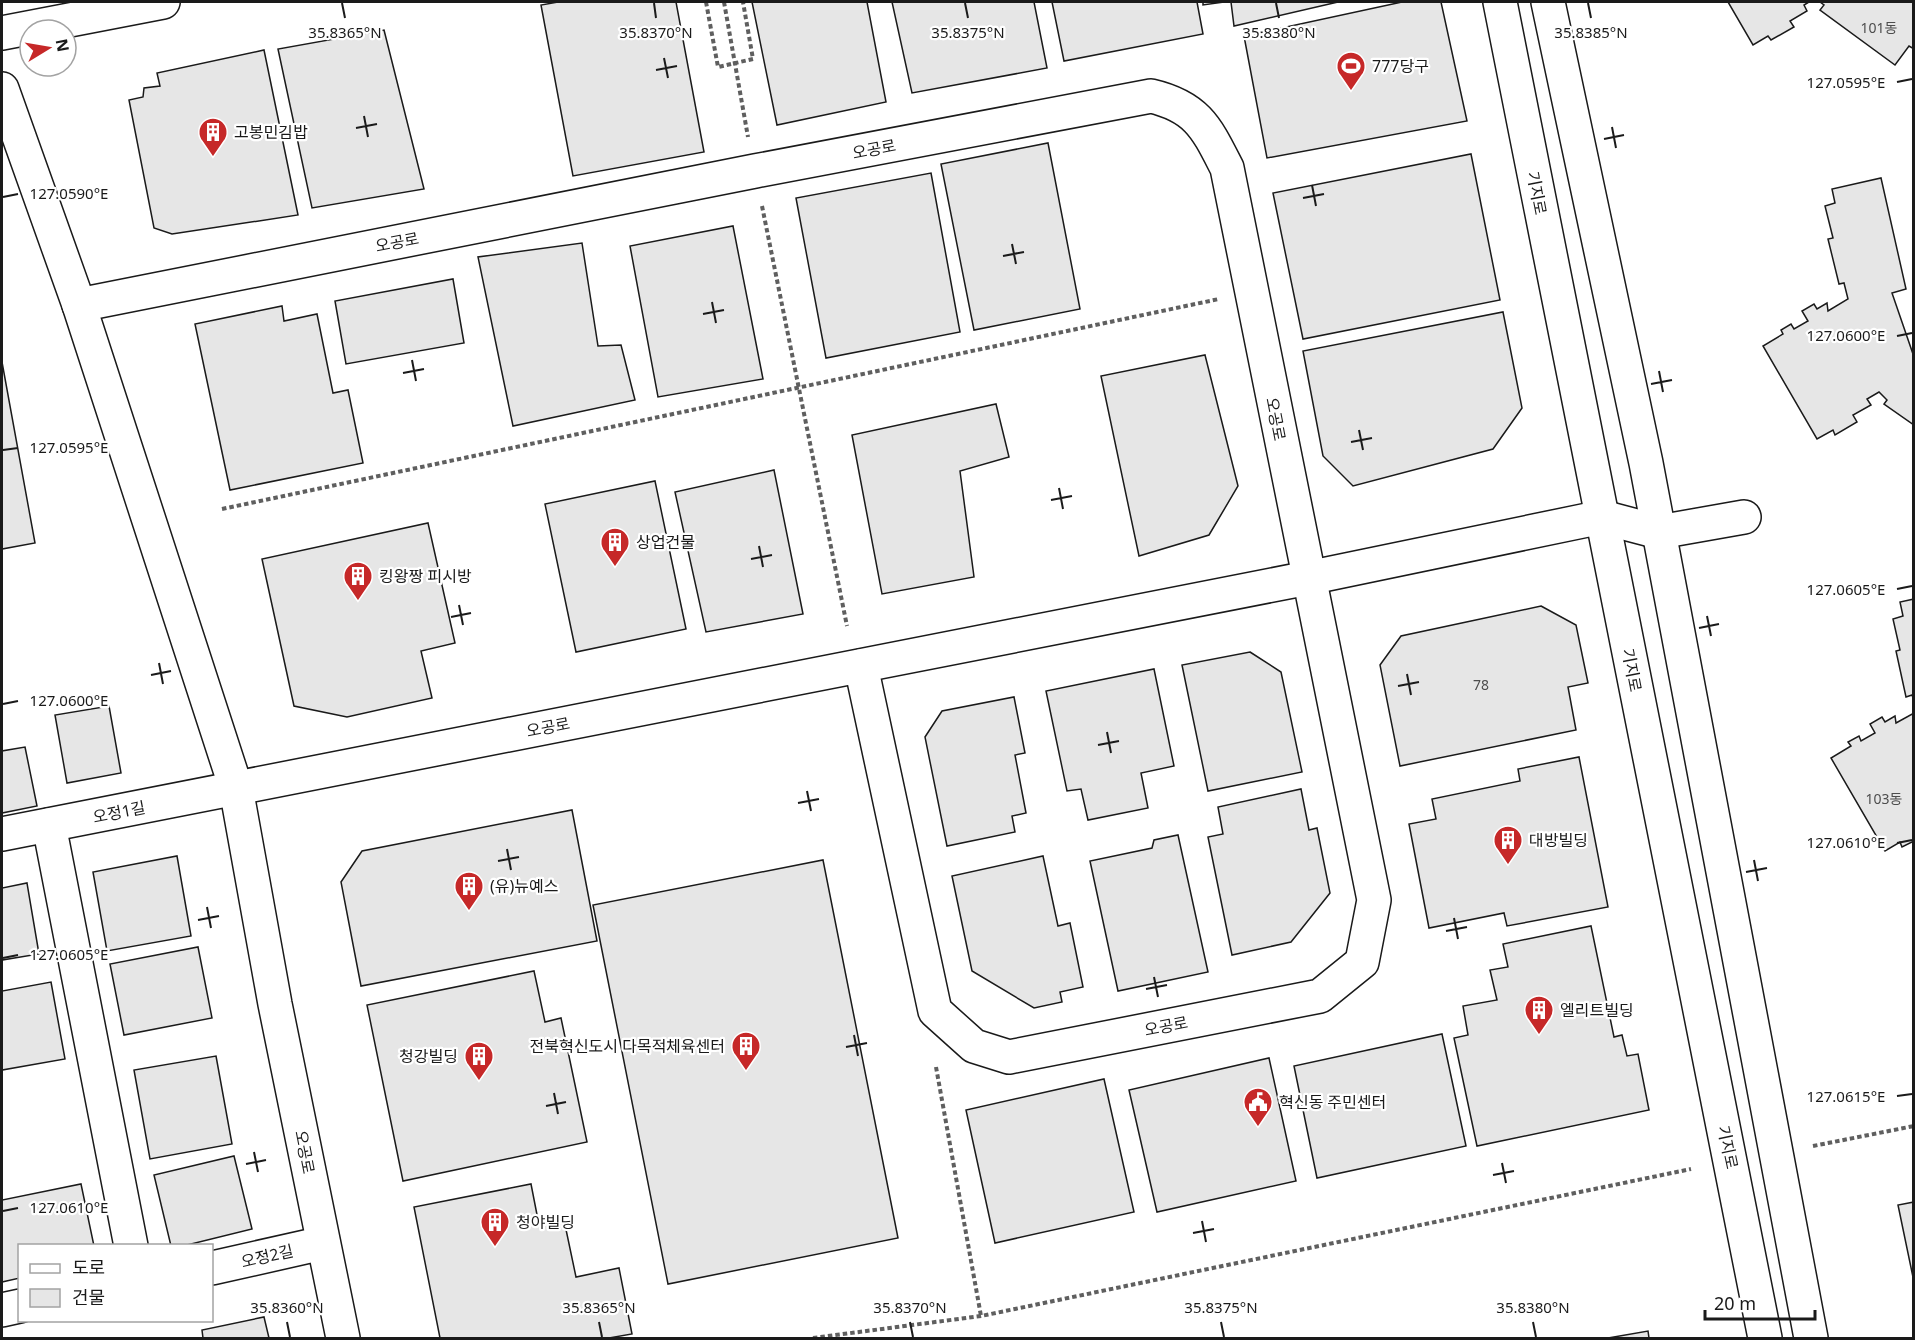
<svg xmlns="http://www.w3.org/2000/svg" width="1915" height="1340" viewBox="0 0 1915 1340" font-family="'Noto Sans','Noto Sans KR',sans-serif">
	<rect width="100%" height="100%" fill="#fff"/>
	<!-- building -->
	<g fill="#e6e6e6" stroke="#1a1a1a" stroke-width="1.5">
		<path d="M558,2H676L704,152L573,176L541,5Z"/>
		<path d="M752,2H867L886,102L777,125Z"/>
		<path d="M892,2H1034L1047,68L912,93Z"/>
		<path d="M1052,2H1197L1203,34L1064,61Z"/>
		<path d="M1203,2H1224L1203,5Z"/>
		<path d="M1231,2H1338L1234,26Z"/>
		<path d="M1402,2H1441L1467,121L1267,158L1244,36Z"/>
		<path d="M1728,2H1809L1804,5L1807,11L1790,21L1794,27L1771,40L1768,36L1753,45Z"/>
		<path d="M1820,2H1914V49L1909,46L1895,65L1820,10L1824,5Z"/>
		<path d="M384,30L424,189L312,208L278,49Z"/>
		<path d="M264,50L298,215L172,234L154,228L129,100L143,97L144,88L160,86L157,73Z"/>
		<path d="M1048,143L1080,309L974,330L941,164Z"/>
		<path d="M1471,154L1500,300L1303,339L1273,193Z"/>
		<path d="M931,173L960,332L826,358L796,198Z"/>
		<path d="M1881,178L1906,289L1892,293L1914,357V425L1884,404L1887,400L1879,392L1867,399L1871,405L1853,415L1857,422L1835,435L1833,430L1817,439L1763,346L1783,334L1781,330L1791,324L1794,329L1808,321L1802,311L1814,304L1817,309L1827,303L1828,311L1848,299L1844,283L1839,284L1828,239L1833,238L1825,206L1835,203L1832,189Z"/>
		<path d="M733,226L763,379L658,397L630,246Z"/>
		<path d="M582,243L598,346L621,345L635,400L513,426L478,257Z"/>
		<path d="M453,279L464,343L346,364L335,301Z"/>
		<path d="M282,306L284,321L317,314L333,393L348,390L363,463L230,490L195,324Z"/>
		<path d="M1503,312L1522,408L1493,449L1353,486L1323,456L1303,351Z"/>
		<path d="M1205,355L1238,486L1209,535L1139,556L1101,376Z"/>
		<path d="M2,362L35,543L2,549Z"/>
		<path d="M996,404L1009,457L960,471L974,577L882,594L852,435Z"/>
		<path d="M774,470L803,614L706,632L675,492Z"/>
		<path d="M655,481L686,629L576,652L545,504Z"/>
		<path d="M428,523L455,643L421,651L432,698L347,717L294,706L262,559Z"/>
		<path d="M1914,599V701L1912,695L1906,697L1896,651L1900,650L1893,619L1903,616L1900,602Z"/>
		<path d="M1541,606L1576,625L1588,683L1568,687L1576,730L1400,766L1380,665L1401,636Z"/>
		<path d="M1250,652L1281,672L1302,772L1208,791L1182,665Z"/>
		<path d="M1154,669L1174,766L1141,773L1148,808L1088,820L1081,789L1067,791L1046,691Z"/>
		<path d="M1014,697L1025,753L1015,755L1026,813L1012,816L1015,832L947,846L925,737L942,711Z"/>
		<path d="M109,706L121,773L67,783L55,715Z"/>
		<path d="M1914,713V841L1902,847L1900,842L1885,851L1831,758L1851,746L1848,742L1859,736L1861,741L1875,733L1870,724L1882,717L1885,722L1895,716L1896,723Z"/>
		<path d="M25,747L37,806L2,813V751Z"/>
		<path d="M1579,757L1608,907L1507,926L1504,913L1429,928L1409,824L1436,819L1432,799L1520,781L1518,769Z"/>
		<path d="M1301,789L1309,830L1317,828L1330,893L1291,942L1232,955L1208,837L1223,834L1218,807Z"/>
		<path d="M572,810L597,941L361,986L341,882L362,851Z"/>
		<path d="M1178,835L1208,972L1118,991L1090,861L1152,848L1154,840Z"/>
		<path d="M177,856L191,936L107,951L93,872Z"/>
		<path d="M1043,856L1058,926L1070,923L1083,987L1060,992L1062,1002L1034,1008L972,971L952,876Z"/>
		<path d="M823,860L898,1238L668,1284L593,905Z"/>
		<path d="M27,883L39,954L2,960V888Z"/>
		<path d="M1591,926L1614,1037L1622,1035L1627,1056L1638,1054L1649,1110L1477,1146L1454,1038L1468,1035L1463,1006L1497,1000L1490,970L1508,967L1503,944Z"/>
		<path d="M198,947L212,1018L124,1035L110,964Z"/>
		<path d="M534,971L545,1022L561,1018L587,1142L403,1181L367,1005Z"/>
		<path d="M51,982L65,1059L2,1070V991Z"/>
		<path d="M1442,1034L1466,1146L1317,1178L1294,1066Z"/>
		<path d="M216,1056L232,1144L150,1159L134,1070Z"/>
		<path d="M1269,1058L1296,1181L1157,1212L1129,1090Z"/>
		<path d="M1104,1079L1134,1212L995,1243L966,1110Z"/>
		<path d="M234,1156L252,1229L183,1246H171L154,1175Z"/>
		<path d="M81,1184L94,1246H20V1278L2,1282V1200Z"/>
		<path d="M531,1184L539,1225L564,1220L576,1277L619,1268L632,1334L609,1338H440L414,1207Z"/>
		<path d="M1914,1202V1282L1898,1205Z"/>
		<path d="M264,1317L269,1338H203L202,1330Z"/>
		<path d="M1648,1331L1649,1338H1608Z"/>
	</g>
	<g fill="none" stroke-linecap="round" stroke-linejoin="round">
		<!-- minor casing -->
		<g stroke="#1a1a1a" stroke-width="36">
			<g id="minor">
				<path d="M1500,2L1765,1338"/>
				<path d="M1548,2L1646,463L1811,1338"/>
				<path d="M2,33L163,2"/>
				<path d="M2,89L79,305L236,788L275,1004L343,1338"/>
				<path d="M79,305L755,171L1151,96C1198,107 1207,129 1227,168L1374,900L1362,962L1320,996L1009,1057L974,1046L935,1011L861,666"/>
				<path d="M49,825L131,1246"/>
				<path d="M2,834L1308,578L1602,517L1659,532L1744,517"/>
				<path d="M212,1268L323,1243"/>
				<path d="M2,1310L20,1306"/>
			</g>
		</g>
		<!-- path -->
		<g stroke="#5f5f5f" stroke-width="4" stroke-dasharray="4.5 3" stroke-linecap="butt">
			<path d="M706,2L718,67L753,59L743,2"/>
			<path d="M724,2L748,137"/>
			<path d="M762,206L847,626"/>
			<path d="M222,509L1219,299"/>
			<path d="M936,1067L981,1316"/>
			<path d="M1813,1146L1914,1126"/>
			<path d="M813,1338L981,1316L1691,1169"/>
		</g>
		<!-- minor -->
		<use href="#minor" stroke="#fff" stroke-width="33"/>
	</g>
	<!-- ticks -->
	<path fill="none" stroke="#1a1a1a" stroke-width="2" d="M342,3L345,18M654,3L656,18M965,3L968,18M1276,3L1279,18M1588,3L1591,18M664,58L668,78M656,70L677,66M1897,82L1912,79M364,116L368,137M1612,127L1616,148M356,128L377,124M1604,139L1624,135M1312,185L1316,206M3,197L18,194M1303,198L1324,194M1012,244L1016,264M1003,256L1024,252M712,302L716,323M703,314L724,310M1897,336L1912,333M412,360L416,381M1659,371L1663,392M403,373L424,369M1651,384L1672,380M1359,430L1363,450M1351,442L1372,438M3,450L18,448M1059,488L1063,509M1051,500L1072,496M759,546L763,567M751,559L772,555M1897,589L1912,586M459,605L463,625M1707,616L1711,636M451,617L471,613M1699,628L1719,624M159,663L163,684M1407,674L1411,695M151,675L171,671M1398,686L1419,682M3,704L18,701M1107,732L1111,753M1098,745L1119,741M807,791L811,811M798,803L819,799M1897,843L1912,840M507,849L511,870M1754,860L1758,881M498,861L519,857M1746,872L1767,868M207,907L211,928M1454,918L1458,939M198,920L219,916M1446,931L1467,927M3,958L18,955M1154,977L1158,997M1146,989L1167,985M854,1035L858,1056M846,1047L867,1043M554,1093L558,1114M1897,1096L1912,1094M546,1106L566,1102M254,1152L258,1172M1502,1163L1506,1183M246,1164L266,1160M1493,1175L1514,1171M3,1211L18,1208M1202,1221L1206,1242M1193,1233L1214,1229M287,1322L290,1337M599,1322L602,1337M910,1322L913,1337M1221,1322L1224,1337M1533,1322L1536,1337"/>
	<!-- icons -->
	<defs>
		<g id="stadium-pin" transform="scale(1.5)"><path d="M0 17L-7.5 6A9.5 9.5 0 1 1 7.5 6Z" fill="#c62828" stroke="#fff"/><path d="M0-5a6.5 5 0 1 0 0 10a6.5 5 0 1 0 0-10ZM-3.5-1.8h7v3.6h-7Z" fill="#fff"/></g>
		<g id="building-pin" transform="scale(1.5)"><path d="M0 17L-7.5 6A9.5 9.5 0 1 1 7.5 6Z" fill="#c62828" stroke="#fff"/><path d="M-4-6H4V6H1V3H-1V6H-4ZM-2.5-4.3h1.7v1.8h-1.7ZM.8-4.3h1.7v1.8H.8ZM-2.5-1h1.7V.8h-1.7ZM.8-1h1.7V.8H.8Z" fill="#fff"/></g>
		<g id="civic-pin" transform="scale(1.5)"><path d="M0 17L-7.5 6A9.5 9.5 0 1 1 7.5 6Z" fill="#c62828" stroke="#fff"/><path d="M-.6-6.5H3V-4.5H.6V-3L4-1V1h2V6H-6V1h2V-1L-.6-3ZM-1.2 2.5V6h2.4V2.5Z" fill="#fff"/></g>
	</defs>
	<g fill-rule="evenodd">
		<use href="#stadium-pin" x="1351" y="66"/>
		<use href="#building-pin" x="213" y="132"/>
		<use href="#building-pin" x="615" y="542"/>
		<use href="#building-pin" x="358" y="576"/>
		<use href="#building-pin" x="1508" y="840"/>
		<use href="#building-pin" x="469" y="886"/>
		<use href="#building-pin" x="1539" y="1010"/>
		<use href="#building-pin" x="746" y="1046"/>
		<use href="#building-pin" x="479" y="1056"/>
		<use href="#civic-pin" x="1258" y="1102"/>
		<use href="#building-pin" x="495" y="1222"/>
	</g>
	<g text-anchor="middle" stroke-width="4.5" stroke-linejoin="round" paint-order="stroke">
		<!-- number labels -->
		<g font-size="14" fill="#4d4d4d">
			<text x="1879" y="33">101동</text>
			<text x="1481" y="690">78</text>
			<text x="1884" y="804">103동</text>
		</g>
		<!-- poi labels -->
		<g font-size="16" fill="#1a1a1a" stroke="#fff" text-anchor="start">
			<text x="1372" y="72">777당구</text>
			<text x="234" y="138">고봉민김밥</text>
			<text x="636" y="548">상업건물</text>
			<text x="379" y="582">킹왕짱 피시방</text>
			<text x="1529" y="846">대방빌딩</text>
			<text x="490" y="892">(유)뉴예스</text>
			<text x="1560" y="1016">엘리트빌딩</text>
			<text x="725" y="1052" text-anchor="end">전북혁신도시 다목적체육센터</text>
			<text x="458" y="1062" text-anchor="end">청강빌딩</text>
			<text x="1279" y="1108">혁신동 주민센터</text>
			<text x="516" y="1228">청야빌딩</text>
		</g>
		<!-- street labels -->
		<g font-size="16" fill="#1a1a1a" stroke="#fff">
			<text transform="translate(874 149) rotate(-11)" y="6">오공로</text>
			<text transform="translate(1537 193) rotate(79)" y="6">기지로</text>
			<text transform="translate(397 242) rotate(-11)" y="6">오공로</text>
			<text transform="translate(1276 419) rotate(79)" y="6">오공로</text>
			<text transform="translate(1632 670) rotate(79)" y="6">기지로</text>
			<text transform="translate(548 727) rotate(-11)" y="6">오공로</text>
			<text transform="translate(119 812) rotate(-11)" y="6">오정1길</text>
			<text transform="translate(1166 1026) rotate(-11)" y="6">오공로</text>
			<text transform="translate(1728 1147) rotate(78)" y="6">기지로</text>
			<text transform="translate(305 1152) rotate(79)" y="6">오공로</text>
			<text transform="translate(267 1256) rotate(-13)" y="6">오정2길</text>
		</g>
	</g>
	<g font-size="15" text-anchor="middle" fill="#1a1a1a" stroke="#fff" stroke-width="4.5" stroke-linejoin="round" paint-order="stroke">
		<text x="345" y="38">35.8365°N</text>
		<text x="656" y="38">35.8370°N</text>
		<text x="968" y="38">35.8375°N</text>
		<text x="1279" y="38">35.8380°N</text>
		<text x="1591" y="38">35.8385°N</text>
		<text x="1846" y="88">127.0595°E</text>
		<text x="69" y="199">127.0590°E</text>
		<text x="1846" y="341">127.0600°E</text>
		<text x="69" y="453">127.0595°E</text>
		<text x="1846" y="595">127.0605°E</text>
		<text x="69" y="706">127.0600°E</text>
		<text x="1846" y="848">127.0610°E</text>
		<text x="69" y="960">127.0605°E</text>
		<text x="1846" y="1102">127.0615°E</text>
		<text x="69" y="1213">127.0610°E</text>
		<text x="287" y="1313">35.8360°N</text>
		<text x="599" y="1313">35.8365°N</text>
		<text x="910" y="1313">35.8370°N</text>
		<text x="1221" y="1313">35.8375°N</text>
		<text x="1533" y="1313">35.8380°N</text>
	</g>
	<!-- border -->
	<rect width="1915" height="1340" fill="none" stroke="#1a1a1a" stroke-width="6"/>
	<!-- legend -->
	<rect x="18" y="1244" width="195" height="78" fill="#ffffff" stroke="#a3a3a3" stroke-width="1.5"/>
	<rect x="30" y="1264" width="30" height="9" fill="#ffffff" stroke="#a3a3a3" stroke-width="1.5"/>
	<text x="72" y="1274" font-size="18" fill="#1a1a1a">도로</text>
	<rect x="30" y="1289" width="30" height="18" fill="#e6e6e6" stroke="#a3a3a3" stroke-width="1.5"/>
	<text x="72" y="1304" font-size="18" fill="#1a1a1a">건물</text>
	<!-- north arrow -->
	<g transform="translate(48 48) rotate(79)"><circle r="28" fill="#ffffff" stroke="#a3a3a3" stroke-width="1.5"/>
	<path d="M0-4.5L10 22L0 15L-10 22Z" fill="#c62828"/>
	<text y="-9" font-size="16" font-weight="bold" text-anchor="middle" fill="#1a1a1a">N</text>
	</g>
	<!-- scale -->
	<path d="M1705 1310v9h110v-9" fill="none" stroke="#1a1a1a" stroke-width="3"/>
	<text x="1714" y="1310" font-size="18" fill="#1a1a1a" stroke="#ffffff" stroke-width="4.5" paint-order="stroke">20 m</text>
</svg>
